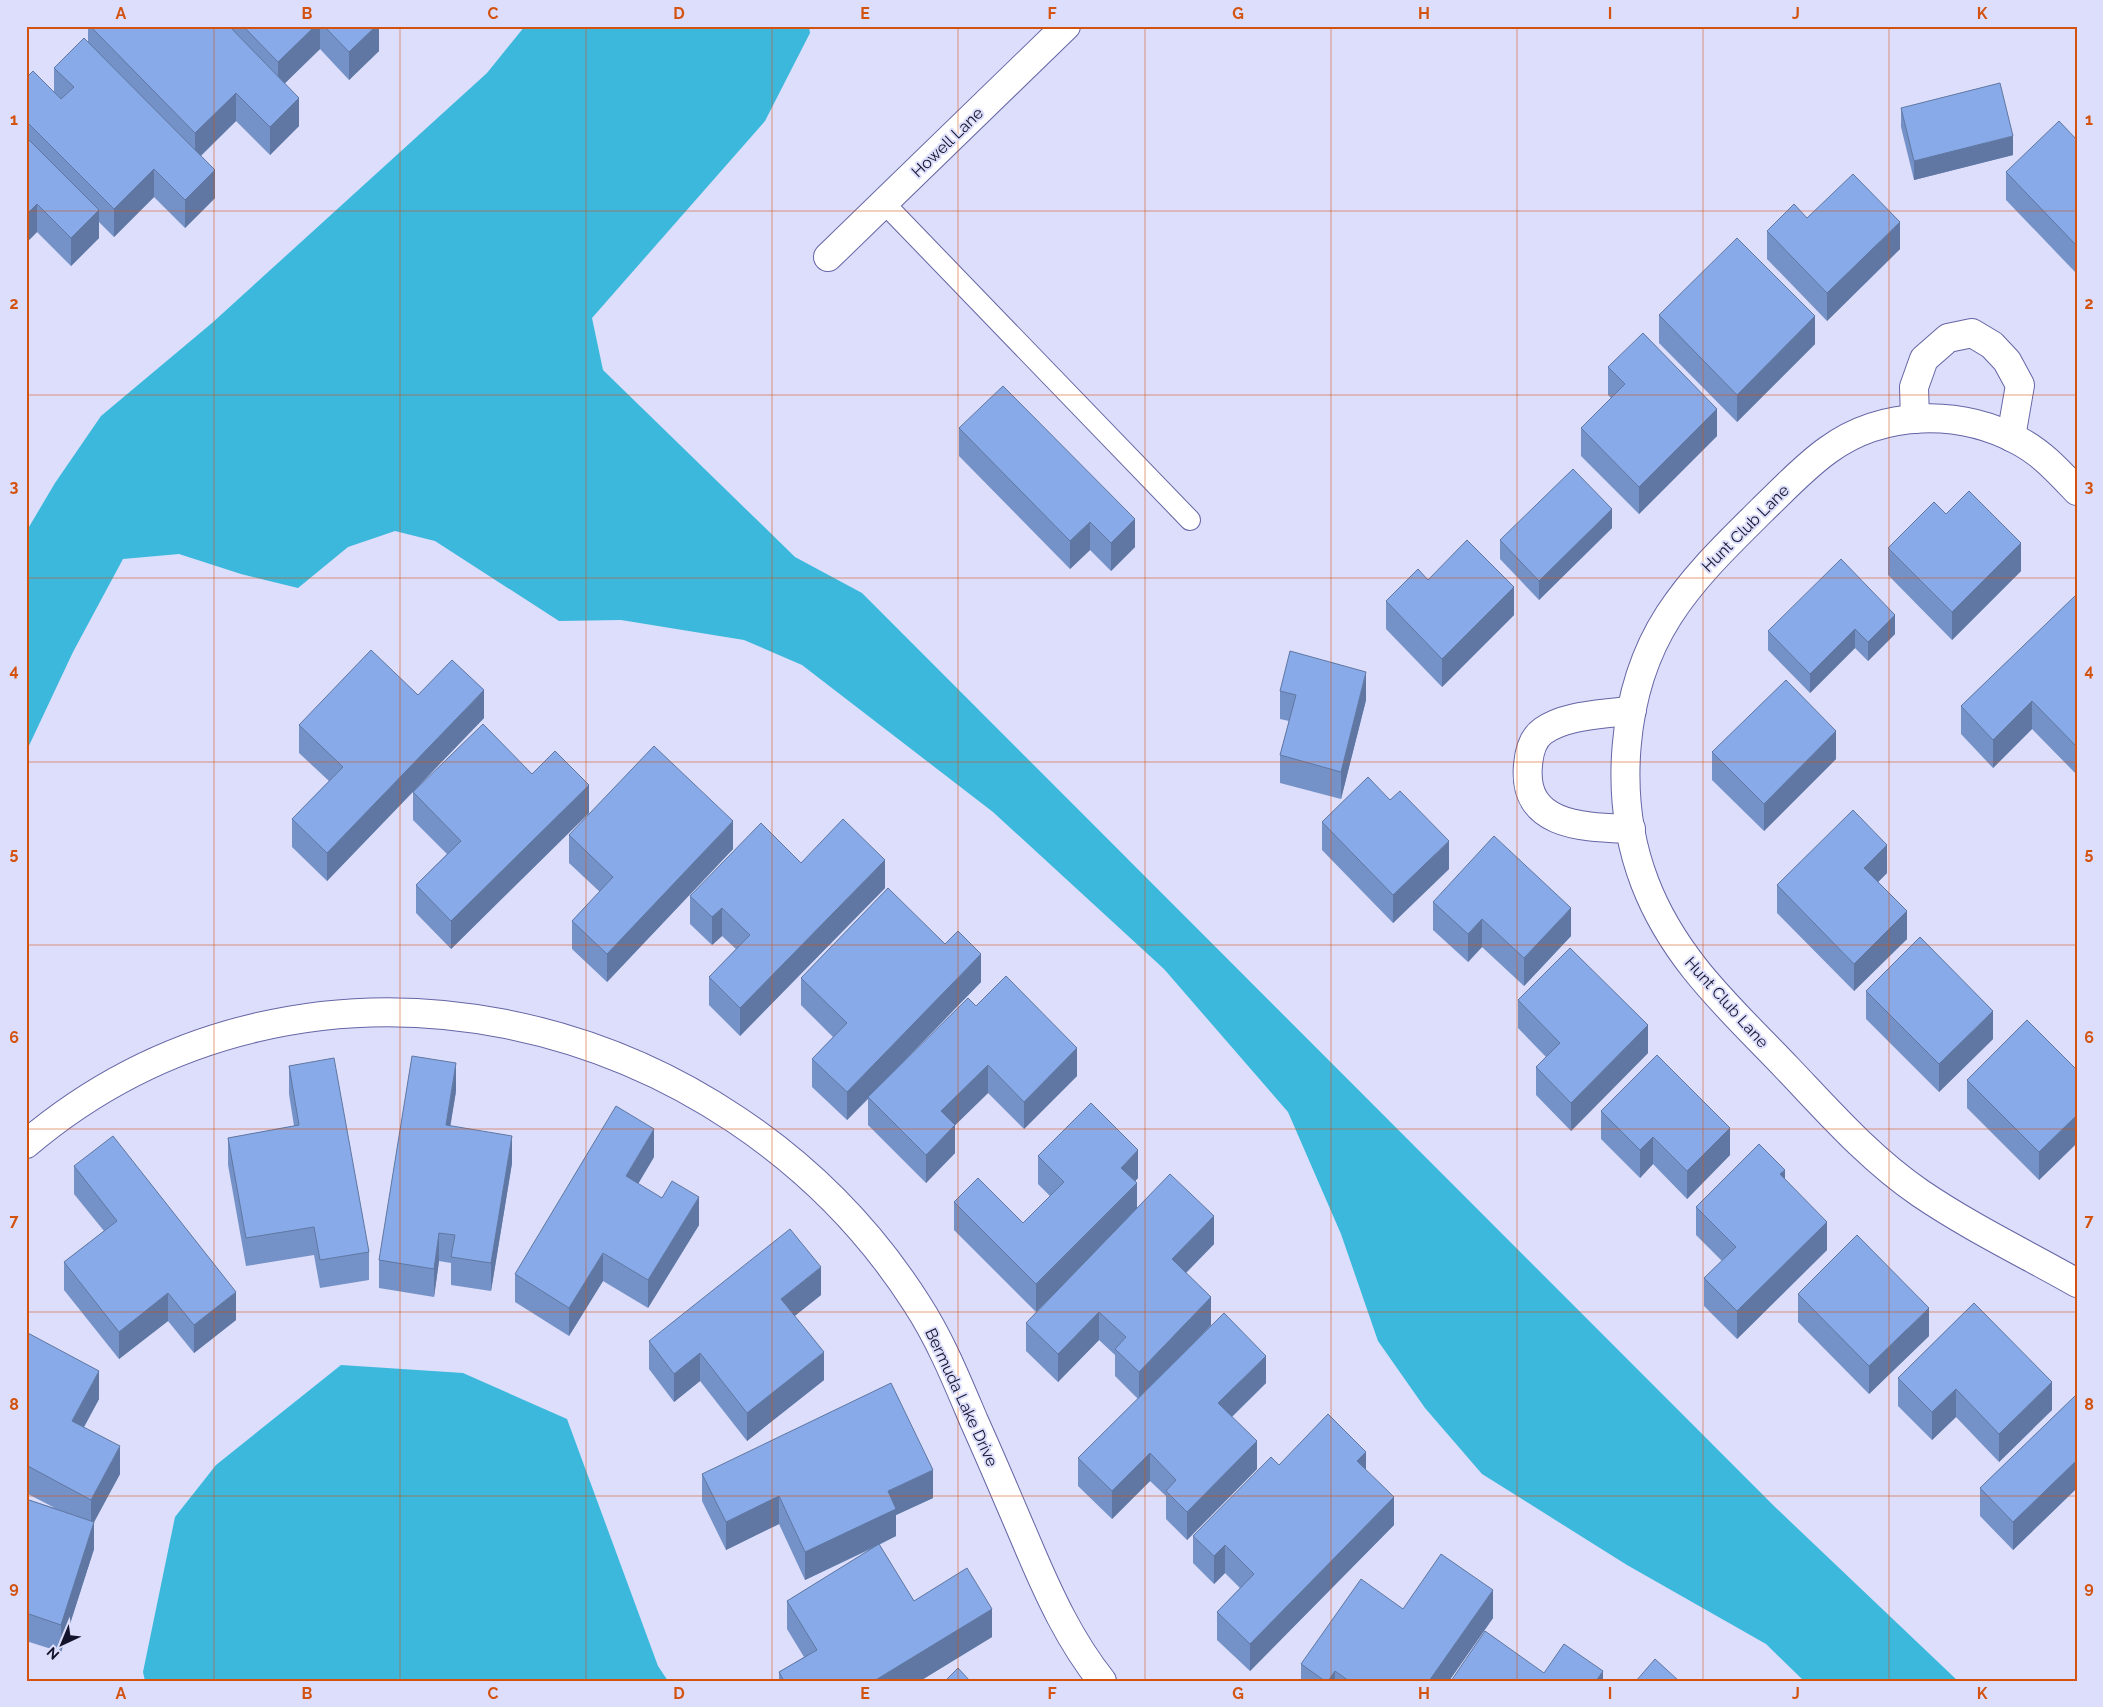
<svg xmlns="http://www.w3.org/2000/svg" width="2103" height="1707" viewBox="0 0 2103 1707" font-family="Raleway,sans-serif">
	<rect width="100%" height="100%" fill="#dcdefb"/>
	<!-- water -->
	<g fill="#3cb8dd">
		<path d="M525,26H809L810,33L765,121L592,318L603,370L795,557L862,593L1775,1507L1958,1681H1804L1766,1644L1627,1565L1482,1474L1425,1408L1378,1341L1341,1234L1288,1112L1164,969L993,812L802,665L744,640L621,620L559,621L435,541L395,531L348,547L298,588L241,574L179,554L123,559L73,652L26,752V532L55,483L101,416L212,323L487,73Z"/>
		<path d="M341,1365L463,1373L567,1419L658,1666L668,1681H145L143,1672L175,1517L216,1465Z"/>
	</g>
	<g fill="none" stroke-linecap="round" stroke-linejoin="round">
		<!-- lane casing -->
		<g stroke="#6565a5" stroke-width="22">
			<path id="lane" d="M884,203L1190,520"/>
		</g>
		<!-- street casing -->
		<g stroke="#6565a5" stroke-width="30">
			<g id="street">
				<path d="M828,257L1066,26"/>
				<path d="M1915,419L1914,387L1924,359L1948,338L1972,333L1992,345L2007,361L2020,385L2011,437"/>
				<path d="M2077,491C2059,472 2042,453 2019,441C1960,409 1883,410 1828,450C1804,467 1783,490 1761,511C1728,544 1695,575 1669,615C1620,691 1613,800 1645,883C1675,961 1732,1010 1788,1069C1829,1112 1870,1159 1920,1193C1970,1227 2024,1253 2077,1283"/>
				<path d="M1631,829C1586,827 1522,828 1528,765C1529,753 1533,738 1543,731C1567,714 1605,715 1632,710"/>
				<path d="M26,1144C304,908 727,1006 917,1304C941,1341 957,1381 974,1421C993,1463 1011,1506 1029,1548C1049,1595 1070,1641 1102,1681"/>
			</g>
		</g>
		<!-- lane -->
		<use href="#lane" stroke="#fff" stroke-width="20"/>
		<!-- street -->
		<use href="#street" stroke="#fff" stroke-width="28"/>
	</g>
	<!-- wall -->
	<g fill="#7592c8">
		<path d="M88,26H379V51L349,80L320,49L285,83L299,126L270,155L236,121L201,156L215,198L185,228L154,197L114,237L99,222V238L71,266L37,232L26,243V78L54,92V68L88,41Z"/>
		<path d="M1901,108L2013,155L1914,180L1901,127Z"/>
		<path d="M2077,140V274L2006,200V172Z"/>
		<path d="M1807,218L1900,249L1827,321L1767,259V231Z"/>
		<path d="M1659,315L1815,344L1737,422L1659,343Z"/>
		<path d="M1608,367L1717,436L1639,514L1581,456V428L1611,398L1608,395Z"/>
		<path d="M959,428L1135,547L1111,571L1090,550L1070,569L959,456Z"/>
		<path d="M1946,514L2021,571L1952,640L1888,575V548Z"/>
		<path d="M1612,528L1539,600L1500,559V540Z"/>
		<path d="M1428,580L1514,615L1442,687L1386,629V601Z"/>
		<path d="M2077,594V775L2032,729L1993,768L1961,734V706Z"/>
		<path d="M1895,615V634L1868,661L1855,648L1810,693L1768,650V631Z"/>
		<path d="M1280,691L1366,700L1341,799L1280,783V755L1289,721L1280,719Z"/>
		<path d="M418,695L484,718L327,881L292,847V819L329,781L299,753V725Z"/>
		<path d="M1712,752L1836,759L1764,831L1712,780Z"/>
		<path d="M532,774L589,813L451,949L416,913V885L447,854L413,820V792Z"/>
		<path d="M1390,800L1449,869L1393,923L1322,850V822Z"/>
		<path d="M569,835L733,849L607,982L572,949V921L600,892L569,863Z"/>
		<path d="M801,863L885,888L740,1036L709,1005V977L736,949L722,936L712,945L690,924V896Z"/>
		<path d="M1887,873L1878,882L1907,939L1854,991L1777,913V885Z"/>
		<path d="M1433,902L1571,936L1524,986L1482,947L1468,962L1433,930Z"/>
		<path d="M801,978L981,982L899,1066L976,1006L1077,1076L1024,1129L988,1093L955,1125V1153L926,1183L868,1125V1099L847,1120L812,1087V1059L833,1037L801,1005Z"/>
		<path d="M1866,991L1993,1039L1939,1092L1866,1019Z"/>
		<path d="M1518,1000L1648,1053L1571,1131L1536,1095V1067L1546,1057L1518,1028Z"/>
		<path d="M289,1066L369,1252V1280L320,1288L314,1255L246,1266L228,1165V1138L294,1126L289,1094Z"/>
		<path d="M2077,1070V1143L2039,1180L1967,1108V1080Z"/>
		<path d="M456,1091L450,1126L512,1163L491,1291L451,1285V1263L439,1261L434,1297L379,1288V1260Z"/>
		<path d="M1601,1111L1730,1155L1687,1199L1653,1164L1640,1178L1601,1139Z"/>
		<path d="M1038,1156L1138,1178L1135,1181L1137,1208L1214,1244L1186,1273L1211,1325L1165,1372L1266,1383L1232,1417L1257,1469L1187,1540L1166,1519V1496L1150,1481L1112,1519L1078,1486V1458L1138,1399L1115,1376V1355L1099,1340L1058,1382L1026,1351V1323L1057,1290L1036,1312L954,1230V1202L1023,1223L1050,1196L1038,1184Z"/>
		<path d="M654,1157L638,1184L662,1198L699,1225L648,1308L603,1281L569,1336L515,1302V1274Z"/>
		<path d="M74,1166L236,1320L194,1353L168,1321L119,1359L64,1290V1262L104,1231L74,1194Z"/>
		<path d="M1785,1179L1827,1250L1737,1339L1704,1306V1278L1722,1261L1696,1235V1207Z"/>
		<path d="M1798,1294L1929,1336L1869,1394L1798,1322Z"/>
		<path d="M821,1295L794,1316L824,1380L747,1441L700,1381L674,1402L649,1369V1341Z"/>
		<path d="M1974,1303L2052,1410L1999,1462L1956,1417L1932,1440L1898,1406V1378Z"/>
		<path d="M26,1332L99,1399L84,1427L120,1474L94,1521V1549L61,1652L26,1641V1499L55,1508L26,1493Z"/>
		<path d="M2077,1394V1489H2076L2013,1550L1980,1516V1488Z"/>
		<path d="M1279,1465L1366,1470L1394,1525L1250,1671L1217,1640V1612L1240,1588L1225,1573L1214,1584L1193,1563V1536Z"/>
		<path d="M702,1474L933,1498L896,1515V1536L879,1545L914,1601L992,1637L920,1681H779V1672L804,1657L787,1629V1601L875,1547L805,1580L779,1524L726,1550L702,1501Z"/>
		<path d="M1403,1609L1493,1618L1449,1681H1301V1664Z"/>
	</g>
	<!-- shaded-wall -->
	<g fill="#5f77a2">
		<path d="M315,26H320V49L278,90V62Z"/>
		<path d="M376,26H379V51L349,80V52Z"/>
		<path d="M236,93V121L195,161V133Z"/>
		<path d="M299,98V126L270,155V127Z"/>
		<path d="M2013,136V155L1914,180V161Z"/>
		<path d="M154,169V197L114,237V209Z"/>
		<path d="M215,170V198L185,228V200Z"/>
		<path d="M37,204V232L26,243V215Z"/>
		<path d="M99,210V238L71,266V238Z"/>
		<path d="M1900,222V249L1827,321V293Z"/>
		<path d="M1815,316V344L1737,422V395Z"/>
		<path d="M1717,409V436L1639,514V487Z"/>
		<path d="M1612,509V528L1539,600V581Z"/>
		<path d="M1135,519V547L1111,571V543Z"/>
		<path d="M1090,522V550L1070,569V541Z"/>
		<path d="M2021,543V571L1952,640V612Z"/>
		<path d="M1514,587V615L1442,687V659Z"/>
		<path d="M1895,615V634L1868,661V642Z"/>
		<path d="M1855,629V648L1810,693V674Z"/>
		<path d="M1366,672V700L1341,799V772Z"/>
		<path d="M484,690V718L327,881V853Z"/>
		<path d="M2032,701V729L1993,768V740Z"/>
		<path d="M1836,731V759L1764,831V804Z"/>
		<path d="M589,785V813L451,949V921Z"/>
		<path d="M733,821V849L607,982V954Z"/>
		<path d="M1449,841V869L1393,923V895Z"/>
		<path d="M1887,845V873L1864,896V868Z"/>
		<path d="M885,860V888L740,1036V1008Z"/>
		<path d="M722,908V936L712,945V917Z"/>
		<path d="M1571,908V936L1524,986V958Z"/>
		<path d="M1907,911V939L1854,991V964Z"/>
		<path d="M1482,919V947L1468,962V934Z"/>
		<path d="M981,954V982L847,1120V1092Z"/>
		<path d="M1993,1011V1039L1939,1092V1064Z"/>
		<path d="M1648,1025V1053L1571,1131V1103Z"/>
		<path d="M1077,1048V1076L1024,1129V1102Z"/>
		<path d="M456,1063V1091L446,1153V1125Z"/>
		<path d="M988,1065V1093L941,1139V1111Z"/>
		<path d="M2077,1115V1143L2039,1180V1152Z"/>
		<path d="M955,1125V1153L926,1183V1155Z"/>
		<path d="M1730,1128V1155L1687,1199V1171Z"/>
		<path d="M654,1129V1157L626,1204V1176Z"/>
		<path d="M512,1136V1163L491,1291V1263Z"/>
		<path d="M1653,1137V1164L1640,1178V1150Z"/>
		<path d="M1138,1150V1178L1121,1196V1168Z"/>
		<path d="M1785,1170V1198L1780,1174Z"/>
		<path d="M1137,1183V1211L1036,1312V1284Z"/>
		<path d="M699,1197V1225L648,1308V1280Z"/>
		<path d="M1214,1216V1244L1172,1287V1259Z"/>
		<path d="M1827,1222V1250L1737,1339V1311Z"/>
		<path d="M439,1233V1261L434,1297V1269Z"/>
		<path d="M603,1253V1281L569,1336V1308Z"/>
		<path d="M821,1267V1295L781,1327V1299Z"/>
		<path d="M236,1292V1320L194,1353V1325Z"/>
		<path d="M168,1293V1321L119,1359V1332Z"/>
		<path d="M1211,1297V1325L1139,1400V1372Z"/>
		<path d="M1929,1308V1336L1869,1394V1366Z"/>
		<path d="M1099,1312V1340L1058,1382V1354Z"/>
		<path d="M824,1352V1380L747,1441V1413Z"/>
		<path d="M700,1353V1381L674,1402V1374Z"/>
		<path d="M1266,1356V1383L1218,1430V1403Z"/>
		<path d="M99,1371V1399L72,1449V1421Z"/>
		<path d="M2052,1382V1410L1999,1462V1434Z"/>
		<path d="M1956,1389V1417L1932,1440V1412Z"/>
		<path d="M1257,1441V1469L1187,1540V1512Z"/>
		<path d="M120,1446V1474L91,1528V1500Z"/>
		<path d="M1366,1452V1480L1357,1461Z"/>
		<path d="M1150,1453V1481L1112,1519V1491Z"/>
		<path d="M2076,1461V1489L2013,1550V1522Z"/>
		<path d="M933,1470V1498L896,1515V1536L805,1580V1552L888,1491Z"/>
		<path d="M779,1496V1524L726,1550V1522Z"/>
		<path d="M1394,1497V1525L1250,1671V1644Z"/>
		<path d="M94,1522V1549L61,1652V1625Z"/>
		<path d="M1225,1545V1573L1214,1584V1556Z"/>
		<path d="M1493,1590V1618L1449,1681H1429Z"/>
		<path d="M992,1609V1637L920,1681H874Z"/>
		<path d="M1335,1671V1681H1328Z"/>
		<path d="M1603,1671V1681H1596Z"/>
	</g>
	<!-- building -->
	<g fill="#88aae8" stroke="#5f77a2">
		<path d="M90,26H229L299,98L270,127L236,93L195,133Z"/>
		<path d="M243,26H315L278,62Z"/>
		<path d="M324,26H376L349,52Z"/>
		<path d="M84,38L215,170L185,200L154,169L114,209L26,121V78L33,71L61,99L74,87L54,68Z"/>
		<path d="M2000,83L2013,136L1914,161L1901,108Z"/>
		<path d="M2059,121L2077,140V246L2006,172Z"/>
		<path d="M26,137L99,210L71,238L37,204L26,215Z"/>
		<path d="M1853,174L1900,222L1827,293L1767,231L1794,204L1807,218Z"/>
		<path d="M1737,238L1815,316L1737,395L1659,315Z"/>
		<path d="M1643,333L1717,409L1639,487L1581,428L1625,384L1608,367Z"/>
		<path d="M1003,386L1135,519L1111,543L1090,522L1070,541L959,428Z"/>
		<path d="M1573,469L1612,509L1539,581L1500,540Z"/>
		<path d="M1969,491L2021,543L1952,612L1888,548L1934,502L1946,514Z"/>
		<path d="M1467,540L1514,587L1442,659L1386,601L1418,569L1428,580Z"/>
		<path d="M1841,559L1895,615L1868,642L1855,629L1810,674L1768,631Z"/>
		<path d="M2077,594V747L2032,701L1993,740L1961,706Z"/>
		<path d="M371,650L418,695L452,660L484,690L327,853L292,819L343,767L299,725Z"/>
		<path d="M1290,651L1366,672L1341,772L1280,755L1296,695L1280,691Z"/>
		<path d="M1786,680L1836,731L1764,804L1712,752Z"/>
		<path d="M483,724L532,774L555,751L589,785L451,921L416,885L461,841L413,792Z"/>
		<path d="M654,746L733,821L607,954L572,921L613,877L569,835Z"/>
		<path d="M1368,777L1390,800L1400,791L1449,841L1393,895L1322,822Z"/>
		<path d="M1853,810L1887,845L1864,868L1907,911L1854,964L1777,885Z"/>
		<path d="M843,819L885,860L740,1008L709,977L750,935L722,908L712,917L690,896L761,823L801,863Z"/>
		<path d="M1494,836L1571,908L1524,958L1482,919L1468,934L1433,902Z"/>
		<path d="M888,888L945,944L958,931L981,954L847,1092L812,1059L847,1023L801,978Z"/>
		<path d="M1920,937L1993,1011L1939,1064L1866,991Z"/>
		<path d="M1570,948L1648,1025L1571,1103L1536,1067L1560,1043L1518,1000Z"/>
		<path d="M1006,976L1077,1048L1024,1102L988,1065L941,1111L955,1125L926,1155L868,1097L968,998L976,1006Z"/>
		<path d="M2027,1020L2077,1070V1115L2039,1152L1967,1080Z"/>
		<path d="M1657,1055L1730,1128L1687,1171L1653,1137L1640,1150L1601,1111Z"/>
		<path d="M412,1056L456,1063L446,1125L512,1136L491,1263L451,1257L455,1235L439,1233L434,1269L379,1260Z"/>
		<path d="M334,1058L369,1252L320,1260L314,1227L246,1238L228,1138L299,1125L289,1066Z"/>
		<path d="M1091,1103L1138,1150L1121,1168L1137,1183L1036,1284L954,1202L978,1178L1023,1223L1064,1182L1038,1156Z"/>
		<path d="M616,1106L654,1129L626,1176L662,1198L672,1181L699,1197L648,1280L603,1253L569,1308L515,1274Z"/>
		<path d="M113,1136L236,1292L194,1325L168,1293L119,1332L64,1262L117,1221L74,1166Z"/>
		<path d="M1759,1144L1785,1170L1780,1174L1827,1222L1737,1311L1704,1278L1736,1247L1696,1207Z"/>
		<path d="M1170,1174L1214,1216L1172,1259L1211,1297L1139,1372L1115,1349L1126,1337L1099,1312L1058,1354L1026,1323Z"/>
		<path d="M790,1229L821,1267L781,1299L824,1352L747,1413L700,1353L674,1374L649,1341Z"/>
		<path d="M1857,1235L1929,1308L1869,1366L1798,1294Z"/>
		<path d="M1974,1303L2052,1382L1999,1434L1956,1389L1932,1412L1898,1378Z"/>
		<path d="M1224,1313L1266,1356L1218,1403L1257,1441L1187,1512L1166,1491L1176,1480L1150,1453L1112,1491L1078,1458Z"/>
		<path d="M26,1332L99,1371L72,1421L120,1446L91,1500L26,1465Z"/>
		<path d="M891,1383L933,1470L888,1491L896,1509L805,1552L779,1496L726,1522L702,1474Z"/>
		<path d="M2077,1394V1462L2076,1461L2013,1522L1980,1488Z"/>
		<path d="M1328,1414L1366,1452L1357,1461L1394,1497L1250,1644L1217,1612L1254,1574L1225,1545L1214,1556L1193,1536L1271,1457L1279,1465Z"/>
		<path d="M26,1499L94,1522L61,1625L26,1613Z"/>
		<path d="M879,1544L914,1601L967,1568L992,1609L874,1681H784L779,1672L817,1650L787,1601Z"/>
		<path d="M1441,1554L1493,1590L1429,1681H1349L1335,1671L1328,1681H1325L1301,1664L1361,1579L1403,1609Z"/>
		<path d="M1485,1631L1544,1673L1564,1644L1603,1671L1596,1681H1451Z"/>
		<path d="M1655,1659L1679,1681H1636Z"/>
		<path d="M958,1668L970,1681H945Z"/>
	</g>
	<!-- grid -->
	<path fill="none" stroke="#d3520f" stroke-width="1" stroke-opacity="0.55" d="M214,26V1681M400,26V1681M586,26V1681M772,26V1681M958,26V1681M1145,26V1681M1331,26V1681M1517,26V1681M1703,26V1681M1889,26V1681M26,211H2077M26,395H2077M26,578H2077M26,762H2077M26,945H2077M26,1129H2077M26,1312H2077M26,1496H2077"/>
	<g text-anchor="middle" stroke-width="4" stroke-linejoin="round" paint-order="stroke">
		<!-- street labels -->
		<g font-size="16" fill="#14132c" stroke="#dcdefb">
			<text transform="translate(947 142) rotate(-44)" y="6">Howell Lane</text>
			<text transform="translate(1745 528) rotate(-45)" y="6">Hunt Club Lane</text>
			<text transform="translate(1727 1002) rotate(48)" y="6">Hunt Club Lane</text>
			<text transform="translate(962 1397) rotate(65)" y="6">Bermuda Lake Drive</text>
		</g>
	</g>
	<!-- border -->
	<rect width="2103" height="1707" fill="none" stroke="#dcdefb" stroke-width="55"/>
	<!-- north arrow -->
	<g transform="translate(62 1644) rotate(224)" stroke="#dcdefb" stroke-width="4" paint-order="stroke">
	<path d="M0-4L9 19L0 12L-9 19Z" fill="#14132c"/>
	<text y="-8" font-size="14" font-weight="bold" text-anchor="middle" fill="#14132c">N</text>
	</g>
	<rect x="28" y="28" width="2048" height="1652" fill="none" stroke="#d3520f" stroke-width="2"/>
	<g font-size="16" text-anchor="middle" font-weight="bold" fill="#d3520f">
		<text x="121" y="19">A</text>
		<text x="307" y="19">B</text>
		<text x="493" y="19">C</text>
		<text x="679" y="19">D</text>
		<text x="865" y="19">E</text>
		<text x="1052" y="19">F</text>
		<text x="1238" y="19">G</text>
		<text x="1424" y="19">H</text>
		<text x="1610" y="19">I</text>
		<text x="1796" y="19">J</text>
		<text x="1982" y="19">K</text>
		<text x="14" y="125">1</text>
		<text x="2089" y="125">1</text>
		<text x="14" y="309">2</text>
		<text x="2089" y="309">2</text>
		<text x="14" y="492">3</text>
		<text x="2089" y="492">3</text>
		<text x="14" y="676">4</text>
		<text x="2089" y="676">4</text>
		<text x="14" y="859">5</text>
		<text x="2089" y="859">5</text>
		<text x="14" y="1043">6</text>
		<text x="2089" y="1043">6</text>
		<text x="14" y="1226">7</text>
		<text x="2089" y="1226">7</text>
		<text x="14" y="1410">8</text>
		<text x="2089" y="1410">8</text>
		<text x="14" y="1593">9</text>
		<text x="2089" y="1593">9</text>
		<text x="121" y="1699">A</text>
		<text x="307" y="1699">B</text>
		<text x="493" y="1699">C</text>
		<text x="679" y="1699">D</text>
		<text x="865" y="1699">E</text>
		<text x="1052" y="1699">F</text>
		<text x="1238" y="1699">G</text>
		<text x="1424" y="1699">H</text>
		<text x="1610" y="1699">I</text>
		<text x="1796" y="1699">J</text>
		<text x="1982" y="1699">K</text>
	</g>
</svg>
